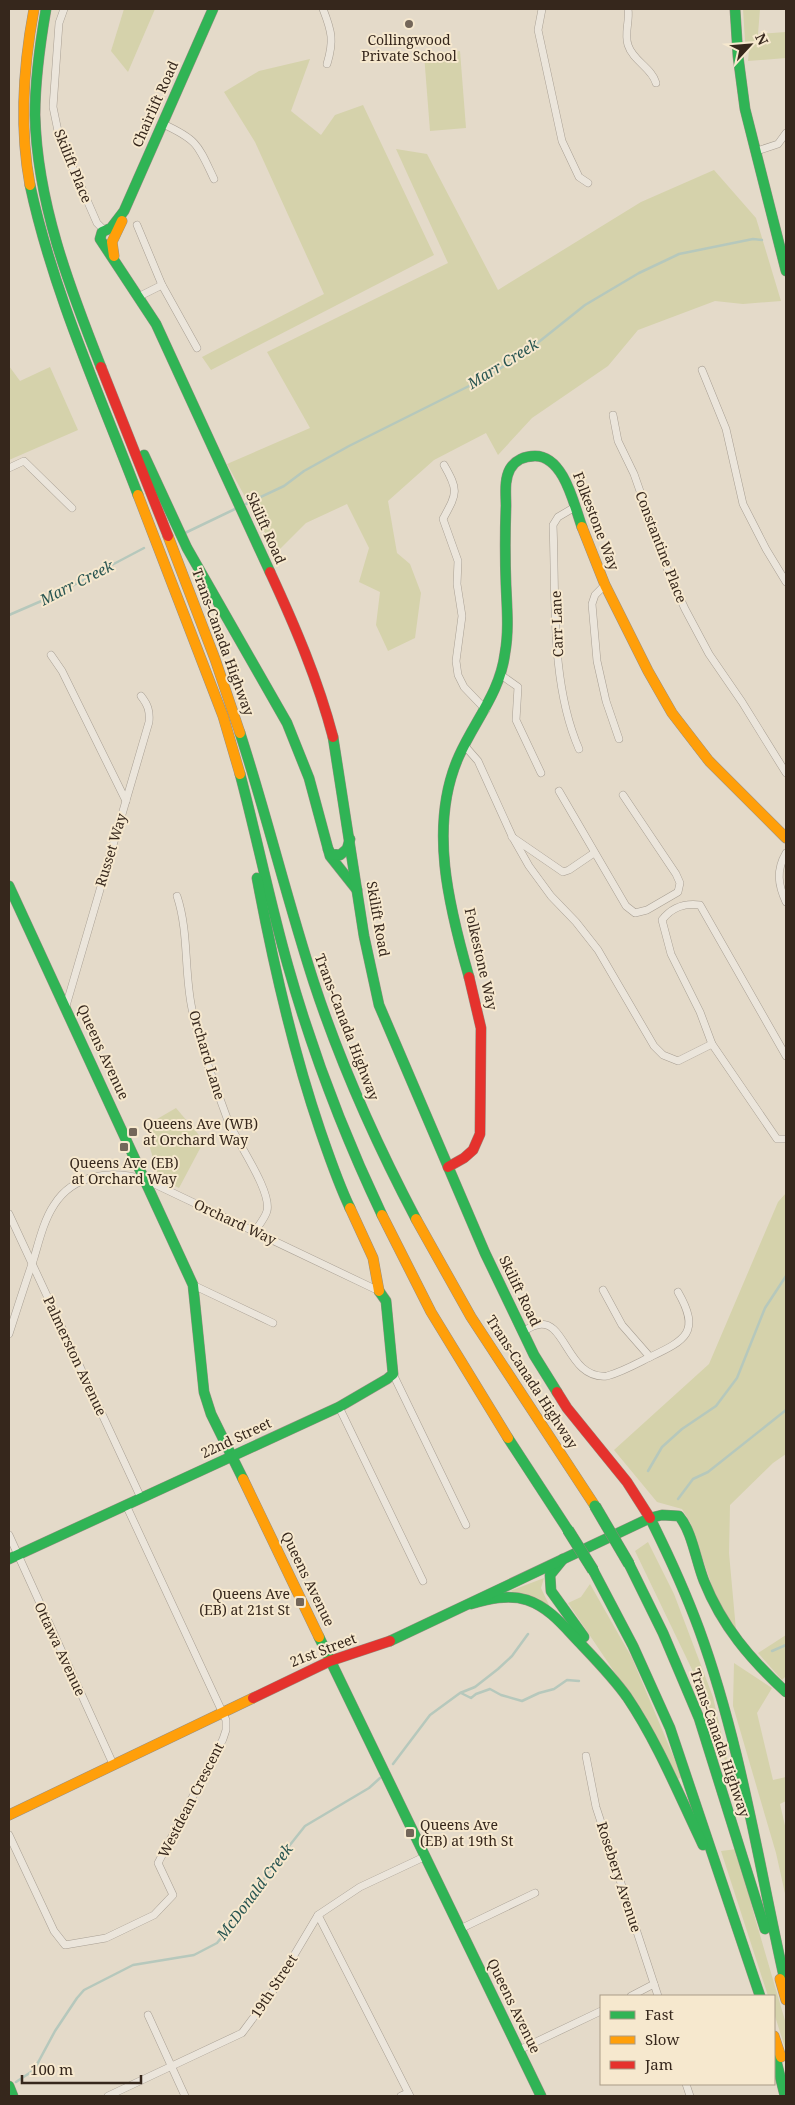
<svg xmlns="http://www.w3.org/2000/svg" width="795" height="2105" viewBox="0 0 795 2105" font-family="'Noto Serif',serif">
	<rect width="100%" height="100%" fill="#e4dac9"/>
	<!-- green -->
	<g fill="#d5d2ab">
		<path d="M124,9H155L128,72L111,51Z"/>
		<path d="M743,9H760L758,34L786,32V58L748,61L749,50L745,41Z"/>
		<path d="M460,51L466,128L430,131L424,54Z"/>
		<path d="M310,59L291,111L321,135L335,115L363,105L434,255L211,370L202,357L324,294L255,142L224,92L259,71Z"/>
		<path d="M396,149L427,154L498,290L641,202L714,170L756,218L781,301L743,304L715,301L638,330L608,366L532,418L498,455L486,433L434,460L388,501L397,553L410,564L421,593L415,638L388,651L376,625L380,592L359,582L369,548L347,504L306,523L276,553L227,464L310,428L267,352L448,263Z"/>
		<path d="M9,366L20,381L50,367L78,430L9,460Z"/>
		<path d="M176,1108L204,1141L179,1188L159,1178L150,1148L152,1122Z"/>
		<path d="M786,1193V1454L773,1463L730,1505L729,1553L736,1630L719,1607L691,1524L682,1509L657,1502L614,1450L709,1364L778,1202Z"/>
		<path d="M648,1542L674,1594L713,1697L732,1781L699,1684L635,1551Z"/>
		<path d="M544,1578L541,1588L549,1605L510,1591Z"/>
		<path d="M590,1584L632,1658L682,1777L676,1780L638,1707L568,1603L581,1597Z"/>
		<path d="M786,1635V1676L782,1680L758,1653Z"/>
		<path d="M734,1663L772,1688L757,1713L773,1780L786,1777V1801L780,1804L786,1830V1898L776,1853L733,1706Z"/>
		<path d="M737,1849L755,1918L786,2024V2051L774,2013V1996H768L721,1851Z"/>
	</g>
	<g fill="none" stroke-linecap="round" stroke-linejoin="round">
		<!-- stream -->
		<g stroke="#b6c8bc" stroke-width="2.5">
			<path d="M246,504L284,486L304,471L349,446L481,380L525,353L585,305L639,273L679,254L753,239L762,240"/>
			<path d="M185,533L237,508"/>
			<path d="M9,615L53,596L144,548"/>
			<path d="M648,1471L662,1447L682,1429L716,1406L737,1378L765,1308L786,1276"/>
			<path d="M678,1499L693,1479L708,1472L786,1410"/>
			<path d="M772,1651L786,1645"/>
			<path d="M461,1693L471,1698L476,1694L490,1689L501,1695L522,1701L539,1693L554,1689L567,1680L579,1681"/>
			<path d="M393,1764L430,1715L460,1693L475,1687L498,1669L512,1656L528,1634"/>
			<path d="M16,2082L34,2070L55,2031L77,1998L84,1990L133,1965L194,1955L217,1943L247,1906L270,1870L305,1826L369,1788L380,1778"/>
		</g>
		<!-- street casing -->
		<g stroke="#a89f93" stroke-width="8">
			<g id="street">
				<path d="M64,9L59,23L53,107L59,136L97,223L104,230"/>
				<path d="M323,9C332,32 334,41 327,64"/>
				<path d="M542,9L538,30L562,141L579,177L588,183"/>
				<path d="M628,9C630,21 624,33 628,45C633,61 652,68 656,83"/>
				<path d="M163,124C198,140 198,145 214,179"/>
				<path d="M757,151L778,144L786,133"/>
				<path d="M137,225L162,285L197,348"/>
				<path d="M138,297L162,285"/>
				<path d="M702,370L726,429L743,504L766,549L786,582"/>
				<path d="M613,415L618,441L634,474L669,574L685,609L709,654L742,702L786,773"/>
				<path d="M444,465C459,491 457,493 443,519L458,561L457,584L462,616L456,661L458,675L464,687L486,710"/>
				<path d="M9,468L24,461L72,508"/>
				<path d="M575,507L558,517L553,525C556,596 550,683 579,749"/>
				<path d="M605,585L595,595L592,604L597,661L606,701L619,739"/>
				<path d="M51,655L62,671L126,801"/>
				<path d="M501,675L518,687L516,720L541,773"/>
				<path d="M464,745L478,761L512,836L529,866L551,896L576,922L598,950L654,1046L663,1055L678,1061L712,1044"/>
				<path d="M559,791L626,906L635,913L647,910L678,892L680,883L676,874L623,795"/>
				<path d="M512,837L563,872L569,870L594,853"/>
				<path d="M786,853C776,870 778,885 786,902"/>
				<path d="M177,896C189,932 184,972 192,1009C200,1046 214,1082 227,1118C235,1140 272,1190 267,1211C265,1218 259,1225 255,1231"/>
				<path d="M66,1006L149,722C150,711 148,705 141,696"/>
				<path d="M786,1056L700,905C684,903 672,907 662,920L671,954L700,1012L712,1044L777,1139H786"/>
				<path d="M9,1214L141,1498"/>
				<path d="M193,1285L273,1323"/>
				<path d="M603,1290L622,1325L650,1357"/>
				<path d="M523,1332C527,1329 532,1326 537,1325C566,1317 567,1380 607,1376C622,1372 636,1364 650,1357C686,1340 701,1332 678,1292"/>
				<path d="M9,1334C17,1309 25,1284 34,1258C39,1241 44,1220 54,1205C74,1173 113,1170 146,1180L379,1291"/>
				<path d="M393,1374L466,1525"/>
				<path d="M339,1407L423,1581"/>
				<path d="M9,1535L113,1764"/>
				<path d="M586,1756L596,1807L658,1996"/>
				<path d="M9,1835L54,1931L65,1945L106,1938L154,1915L173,1895L158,1863L223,1739L226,1730V1720L126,1505"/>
				<path d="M318,1915L410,2096"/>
				<path d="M460,1929L535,1893"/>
				<path d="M631,1996L654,1984"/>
				<path d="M148,2015L185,2096"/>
				<path d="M519,2050L601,2011"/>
				<path d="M686,2084L690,2096"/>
				<path d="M108,2096L242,2033L271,1994L318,1915L360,1887L424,1857"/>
				<path d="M401,2096L408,2093"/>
			</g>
		</g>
		<!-- fast casing -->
		<g stroke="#988f83" stroke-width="11">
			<g id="fast">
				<path d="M46,9C40,44 35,79 35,115C37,202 69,286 101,367"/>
				<path d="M213,9L124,211L111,228L102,232L100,239L156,324L270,572"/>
				<path d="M735,9L738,56L745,109L786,271"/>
				<path d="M30,185C53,292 99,393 138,495"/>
				<path d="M144,455L187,548L287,723L309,778L330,856L357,890"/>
				<path d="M240,733C267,816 287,900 314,983C341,1065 376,1143 416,1219"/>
				<path d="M333,737L364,936L379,1005L485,1253L534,1355L557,1392"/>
				<path d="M240,774C257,838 270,903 288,966C312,1051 344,1135 382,1215"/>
				<path d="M328,849L331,854L340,855L347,849L350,839"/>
				<path d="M257,878C273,963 292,1048 320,1130C329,1156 338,1183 350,1208"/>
				<path d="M9,886L193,1285L204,1392L211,1414L243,1479"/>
				<path d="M469,977C449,907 428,825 459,756C475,720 500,693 505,653C509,631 507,608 506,585C505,559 505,533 506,506C506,494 504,480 510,469C515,460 525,456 535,456C564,456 574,505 582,527"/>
				<path d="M508,1438L568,1530"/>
				<path d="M650,1518C668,1554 685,1591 699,1629C741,1744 759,1867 786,1986"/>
				<path d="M9,1559L339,1407L387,1379L393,1374L386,1301L379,1291"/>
				<path d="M563,1559L550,1575L551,1591L584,1637"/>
				<path d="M629,1564L663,1633L699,1718L765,1929"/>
				<path d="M593,1570L633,1646L670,1728L760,1996"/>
				<path d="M471,1604C489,1599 508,1594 527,1600C548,1607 562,1624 577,1640C594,1658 612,1676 627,1697C658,1743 679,1795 703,1845"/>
				<path d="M319,1637L541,2096"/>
				<path d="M390,1641L650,1518L662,1515L679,1516C692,1531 696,1561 704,1581C722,1626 750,1659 786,1692"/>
				<path d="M774,2052L785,2096"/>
				<path d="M9,2086L13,2096"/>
			</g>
		</g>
		<!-- slow casing -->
		<g stroke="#988f83" stroke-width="11">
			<g id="slow">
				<path d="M30,185C19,126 23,68 34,9"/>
				<path d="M114,256L112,242L122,221"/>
				<path d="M138,495L223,716L240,774"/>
				<path d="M582,527L605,585L648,671L672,713L709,761L786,838"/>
				<path d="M168,536L215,659L240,733"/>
				<path d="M350,1208L373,1258L379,1291"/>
				<path d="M382,1215L431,1312L508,1438"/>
				<path d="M416,1219L471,1317L595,1506"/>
				<path d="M243,1479L319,1637"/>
				<path d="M9,1815L253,1698"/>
				<path d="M780,1979L786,2000"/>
				<path d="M774,2036L781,2057"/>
			</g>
		</g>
		<!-- jam casing -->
		<g stroke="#988f83" stroke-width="11">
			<g id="jam">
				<path d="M101,367L168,536"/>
				<path d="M270,572C295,626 318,680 333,737"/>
				<path d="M448,1167L464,1158L473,1150L480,1134L481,1028L469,977"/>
				<path d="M557,1392L567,1408L627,1482L650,1518"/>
				<path d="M253,1698L330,1661L390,1641"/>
			</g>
		</g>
		<!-- street -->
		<use href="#street" stroke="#ebe5db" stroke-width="7"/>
		<!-- fast -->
		<use href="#fast" stroke="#30b455" stroke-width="10"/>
		<!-- slow -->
		<use href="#slow" stroke="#ff9f0a" stroke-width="10"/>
		<!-- jam -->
		<use href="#jam" stroke="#e5322d" stroke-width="10"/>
		<!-- fast-bridge casing -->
		<g stroke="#8e8579" stroke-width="12" stroke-linecap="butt">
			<g id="fast-bridge">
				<path d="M595,1506L629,1564"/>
				<path d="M568,1530L593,1570"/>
			</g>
		</g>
		<!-- fast-bridge -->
		<use href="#fast-bridge" stroke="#30b455" stroke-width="11"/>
	</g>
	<!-- markers -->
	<g fill="#736659" stroke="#f6e8ce" stroke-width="2">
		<circle cx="409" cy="24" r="5"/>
		<rect x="128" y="1127" width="10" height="10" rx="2.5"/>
		<rect x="119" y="1142" width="10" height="10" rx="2.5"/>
		<rect x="295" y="1597" width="10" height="10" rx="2.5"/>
		<rect x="405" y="1828" width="10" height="10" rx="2.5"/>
	</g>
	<g text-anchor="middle" stroke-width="4" stroke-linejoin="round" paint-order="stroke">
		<!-- poi labels -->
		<g font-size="14" fill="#36271c" stroke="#f6e8ce">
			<text x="409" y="45">Collingwood<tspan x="409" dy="16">Private School</tspan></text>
			<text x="143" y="1129" text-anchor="start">Queens Ave (WB)<tspan x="143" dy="16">at Orchard Way</tspan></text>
			<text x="124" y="1168">Queens Ave (EB)<tspan x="124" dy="16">at Orchard Way</tspan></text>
			<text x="290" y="1599" text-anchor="end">Queens Ave<tspan x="290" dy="16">(EB) at 21st St</tspan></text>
			<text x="420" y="1830" text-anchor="start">Queens Ave<tspan x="420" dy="16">(EB) at 19th St</tspan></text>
		</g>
		<!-- street labels -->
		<g font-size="14" fill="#36271c" stroke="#f6e8ce">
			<text transform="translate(155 104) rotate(-66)" y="5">Chairlift Road</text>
			<text transform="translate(73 166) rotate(68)" y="5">Skilift Place</text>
			<text transform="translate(596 521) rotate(69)" y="5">Folkestone Way</text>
			<text transform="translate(266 528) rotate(66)" y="5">Skilift Road</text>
			<text transform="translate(661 547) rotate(69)" y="5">Constantine Place</text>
			<text transform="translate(557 624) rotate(-92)" y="5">Carr Lane</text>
			<text transform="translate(223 642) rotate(70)" y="5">Trans-Canada Highway</text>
			<text transform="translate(111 850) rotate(-73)" y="5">Russet Way</text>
			<text transform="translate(378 919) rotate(80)" y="5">Skilift Road</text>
			<text transform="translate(481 959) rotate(77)" y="5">Folkestone Way</text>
			<text transform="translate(347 1027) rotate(69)" y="5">Trans-Canada Highway</text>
			<text transform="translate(103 1052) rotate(65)" y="5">Queens Avenue</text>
			<text transform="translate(207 1055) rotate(73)" y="5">Orchard Lane</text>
			<text transform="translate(235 1222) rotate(25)" y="5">Orchard Way</text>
			<text transform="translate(520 1291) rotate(64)" y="5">Skilift Road</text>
			<text transform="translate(75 1356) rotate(65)" y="5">Palmerston Avenue</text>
			<text transform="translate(532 1382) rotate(57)" y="5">Trans-Canada Highway</text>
			<text transform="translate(236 1438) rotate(-25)" y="5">22nd Street</text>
			<text transform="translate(308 1579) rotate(64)" y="5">Queens Avenue</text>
			<text transform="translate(60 1649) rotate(65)" y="5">Ottawa Avenue</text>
			<text transform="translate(323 1650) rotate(-21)" y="5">21st Street</text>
			<text transform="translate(720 1743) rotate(71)" y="5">Trans-Canada Highway</text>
			<text transform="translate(191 1800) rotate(-63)" y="5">Westdean Crescent</text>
			<text transform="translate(619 1877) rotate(72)" y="5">Rosebery Avenue</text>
			<text transform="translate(274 1986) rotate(-57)" y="5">19th Street</text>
			<text transform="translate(514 2006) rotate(64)" y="5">Queens Avenue</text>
		</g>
		<!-- water labels -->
		<g font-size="15" font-style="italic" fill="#2a5652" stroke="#f6e8ce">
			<text transform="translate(503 364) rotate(-32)" y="5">Marr Creek</text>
			<text transform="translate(77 583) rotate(-27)" y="5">Marr Creek</text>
			<text transform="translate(255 1892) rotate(-53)" y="5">McDonald Creek</text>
		</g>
	</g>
	<!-- border -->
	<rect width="795" height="2105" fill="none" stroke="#36271c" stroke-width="20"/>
	<!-- legend -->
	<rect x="600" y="1995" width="175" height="90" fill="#f6e8ce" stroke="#a99b87"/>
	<rect x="610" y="2011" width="25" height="8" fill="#30b455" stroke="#a99b87"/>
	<text x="645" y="2020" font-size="15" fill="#36271c">Fast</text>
	<rect x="610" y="2036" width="25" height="8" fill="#ff9f0a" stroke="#a99b87"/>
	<text x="645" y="2045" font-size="15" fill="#36271c">Slow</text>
	<rect x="610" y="2061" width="25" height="8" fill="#e5322d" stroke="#a99b87"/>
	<text x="645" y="2070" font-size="15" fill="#36271c">Jam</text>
	<!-- north arrow -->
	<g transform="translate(750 45) rotate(64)" stroke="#f6e8ce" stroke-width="4" paint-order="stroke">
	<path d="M0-4L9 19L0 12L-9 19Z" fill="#36271c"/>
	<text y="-8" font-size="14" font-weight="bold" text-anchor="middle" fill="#36271c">N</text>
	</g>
	<!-- scale -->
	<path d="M22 2075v8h119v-8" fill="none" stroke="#36271c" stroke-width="2.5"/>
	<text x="30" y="2075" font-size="15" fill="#36271c" stroke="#f6e8ce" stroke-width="4" paint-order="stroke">100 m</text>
</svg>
